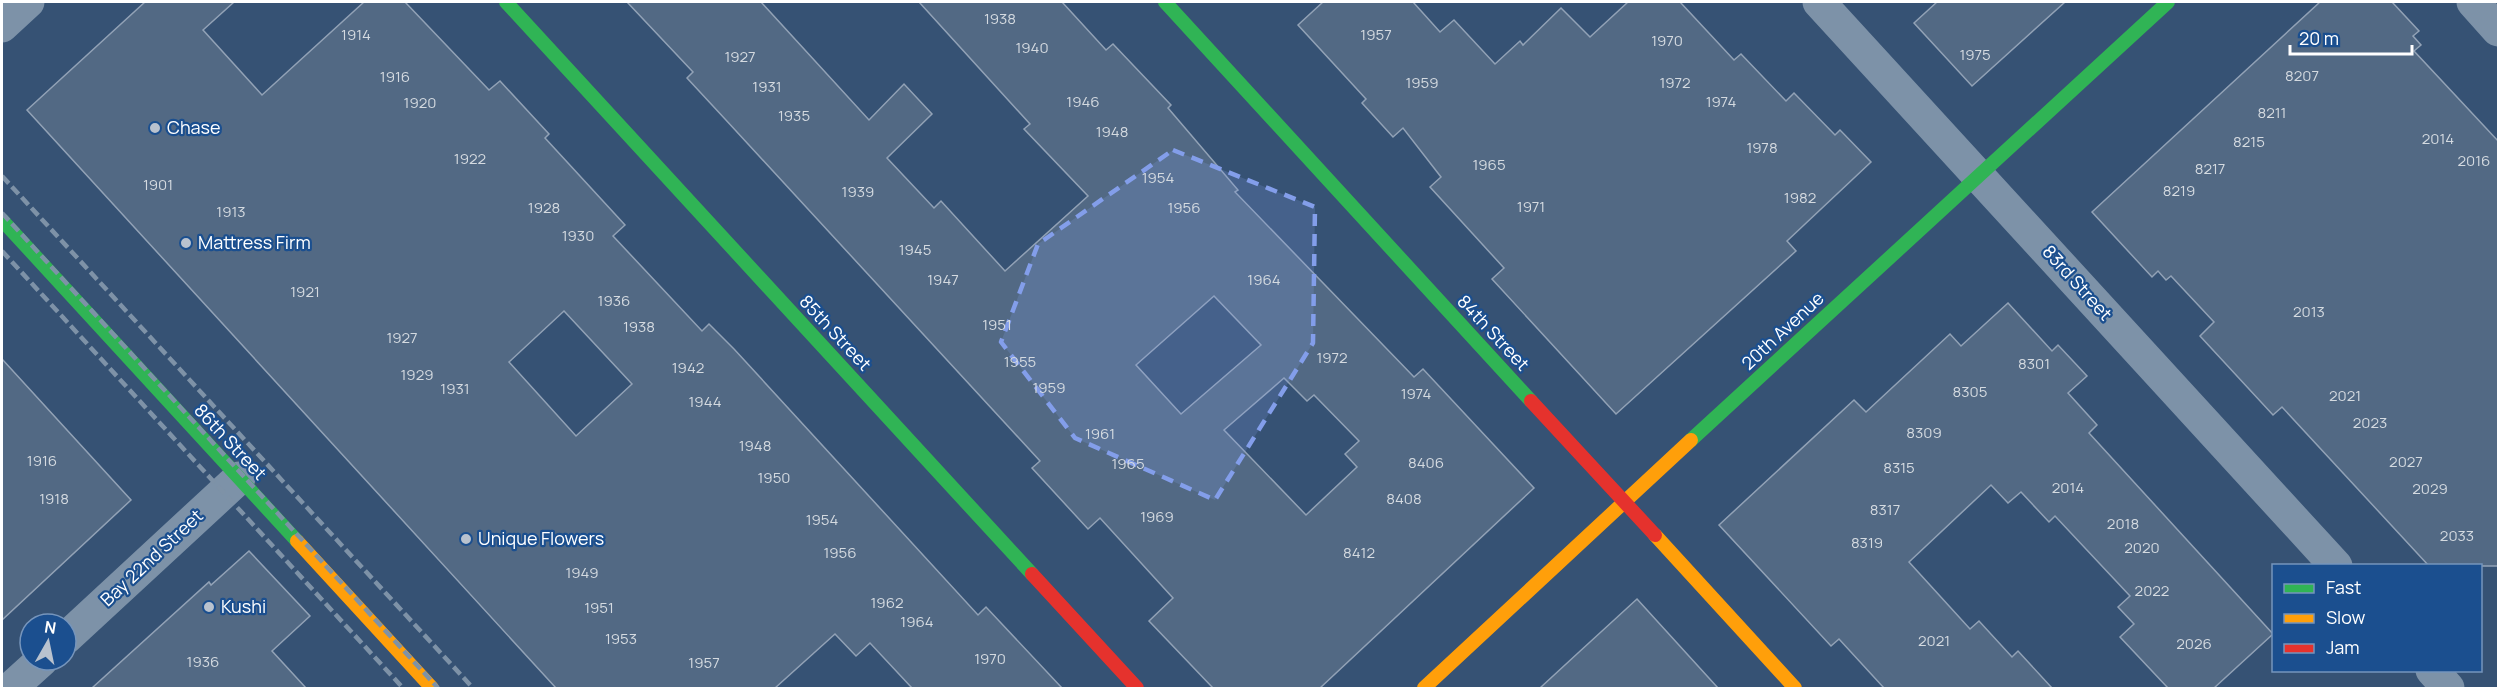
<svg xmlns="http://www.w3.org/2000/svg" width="2500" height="690" viewBox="0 0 2500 690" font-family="Manrope,sans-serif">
	<rect width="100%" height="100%" fill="#365274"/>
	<!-- building -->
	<g fill="#526984" stroke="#92a2b6" stroke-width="1.5" fill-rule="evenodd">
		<path d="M145,2H234L203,30L262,95L364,2H405L489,90L500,81L549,134L545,138L625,225L613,236L702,331L709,324L734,349L978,615L986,607L1062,688H912L870,643L856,656L835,634L775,688H556L27,110ZM564,311L632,384L576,436L509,362Z"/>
		<path d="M627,2H761L869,120L904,84L932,114L887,158L934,208L941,201L1005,271L1088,196L1024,129L1030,124L919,2H1062L1106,50L1113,44L1171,105L1168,108L1238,190L1235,192L1414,377L1423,369L1534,488L1320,688H1213L1149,621L1173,598L1100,518L1088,529L1032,468L1040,461L725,119L687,78L693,72ZM1214,296L1261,345L1181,414L1136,365ZM1284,378L1307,401L1314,395L1359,441L1345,454L1357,467L1306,515L1224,430Z"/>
		<path d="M1323,2H1413L1440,32L1454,20L1495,64L1520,41L1523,45L1561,8L1590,37L1628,2H1680L1734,60L1741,54L1786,101L1794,93L1835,135L1840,130L1871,162L1787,241L1796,251L1616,414L1492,279L1504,268L1430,187L1441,177L1403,128L1393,137L1362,103L1366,99L1298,25Z"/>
		<path d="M1937,2H2065L1972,86L1914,23Z"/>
		<path d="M2320,2H2392L2419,31L2413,36L2421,45L2414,51L2499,142V566H2429L2282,407L2273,415L2200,336L2214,322L2171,276L2166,280L2158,271L2152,277L2092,212Z"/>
		<path d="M2008,303L2052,351L2058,345L2087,376L2068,393L2097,425L2089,433L2273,634L2214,688H2168L2120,637L2134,624L2118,607L2130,596L2055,516L2049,522L2021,492L2008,503L1991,485L1909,562L1970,629L1979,621L2012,657L2018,651L2052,688H1884L1839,639L1831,646L1719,525L1854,400L1866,412L1950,334L1961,346Z"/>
		<path d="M2,359L131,500L2,620Z"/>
		<path d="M249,551L310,616L272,651L306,688H92L209,582L211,585Z"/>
		<path d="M1637,599L1718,688H1540L1578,653Z"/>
	</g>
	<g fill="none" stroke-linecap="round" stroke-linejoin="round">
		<!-- street -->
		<g stroke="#7d92a8" stroke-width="33">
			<path d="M1819,2L2336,566"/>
			<path d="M2473,2L2498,30"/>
			<path d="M2,26L28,2"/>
			<path d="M66,638L239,478"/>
			<path d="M2432,670L2448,688"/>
			<path d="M11,688L42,660"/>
		</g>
		<!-- fast -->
		<g stroke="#30b455" stroke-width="14">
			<path d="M506,2L1032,574"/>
			<path d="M1165,2L1531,401"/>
			<path d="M2,220L297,541"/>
			<path d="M1691,440L2168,2"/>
		</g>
		<!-- slow -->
		<g stroke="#ff9f0a" stroke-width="14">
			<path d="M1655,535L1795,688"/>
			<path d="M297,541L432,688"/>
			<path d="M1424,688L1691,440"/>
		</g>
		<!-- jam -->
		<g stroke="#e5322d" stroke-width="14">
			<path d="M1531,401L1655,535"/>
			<path d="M1032,574L1137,688"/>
		</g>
		<!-- rail -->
		<g stroke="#7e92a7" stroke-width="4.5" stroke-dasharray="10 4.5" stroke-linecap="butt">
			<path d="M2,176L473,688"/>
			<path d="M2,213L438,688"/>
			<path d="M2,251L403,688"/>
		</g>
	</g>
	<!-- marked area -->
	<path fill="#839eea" fill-opacity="0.2" stroke="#839eea" stroke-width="4.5" stroke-dasharray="12 8" stroke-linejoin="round" d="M1173,150L1315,207L1313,343L1215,500L1075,438L1001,342L1038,244Z"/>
	<!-- markers -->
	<g fill="#b9c2ce" stroke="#1b4f8f" stroke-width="2">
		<circle cx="155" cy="128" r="6"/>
		<circle cx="186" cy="243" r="6"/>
		<circle cx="466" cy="539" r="6"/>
		<circle cx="209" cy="607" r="6"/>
	</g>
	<g text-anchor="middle" stroke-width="4.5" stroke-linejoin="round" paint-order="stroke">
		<!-- number labels -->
		<g font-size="15" fill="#d4dae0">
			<text x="1000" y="24">1938</text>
			<text x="356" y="40">1914</text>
			<text x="1376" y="40">1957</text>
			<text x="1667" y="46">1970</text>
			<text x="1032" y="53">1940</text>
			<text x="1975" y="60">1975</text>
			<text x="740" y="62">1927</text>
			<text x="2302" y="81">8207</text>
			<text x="395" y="82">1916</text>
			<text x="1422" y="88">1959</text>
			<text x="1675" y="88">1972</text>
			<text x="767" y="92">1931</text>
			<text x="1083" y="107">1946</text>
			<text x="1721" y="107">1974</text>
			<text x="420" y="108">1920</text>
			<text x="2272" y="118">8211</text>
			<text x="794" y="121">1935</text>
			<text x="1112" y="137">1948</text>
			<text x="2438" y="144">2014</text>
			<text x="2249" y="147">8215</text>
			<text x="1762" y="153">1978</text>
			<text x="470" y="164">1922</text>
			<text x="2474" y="166">2016</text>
			<text x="1489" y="170">1965</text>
			<text x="2210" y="174">8217</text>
			<text x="1158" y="183">1954</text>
			<text x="158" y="190">1901</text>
			<text x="2179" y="196">8219</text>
			<text x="858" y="197">1939</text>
			<text x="1800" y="203">1982</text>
			<text x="1531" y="212">1971</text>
			<text x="544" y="213">1928</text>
			<text x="1184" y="213">1956</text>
			<text x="231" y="217">1913</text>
			<text x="578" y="241">1930</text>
			<text x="915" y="255">1945</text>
			<text x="943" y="285">1947</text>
			<text x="1264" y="285">1964</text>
			<text x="305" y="297">1921</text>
			<text x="614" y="306">1936</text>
			<text x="2309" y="317">2013</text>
			<text x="997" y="330">1951</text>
			<text x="639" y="332">1938</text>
			<text x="402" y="343">1927</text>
			<text x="1332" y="363">1972</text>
			<text x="1020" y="367">1955</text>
			<text x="2034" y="369">8301</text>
			<text x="688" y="373">1942</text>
			<text x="417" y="380">1929</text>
			<text x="1049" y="393">1959</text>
			<text x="455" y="394">1931</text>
			<text x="1970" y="397">8305</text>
			<text x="1416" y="399">1974</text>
			<text x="2345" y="401">2021</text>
			<text x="705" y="407">1944</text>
			<text x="2370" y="428">2023</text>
			<text x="1924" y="438">8309</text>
			<text x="1100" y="439">1961</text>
			<text x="755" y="451">1948</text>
			<text x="42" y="466">1916</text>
			<text x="2406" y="467">2027</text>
			<text x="1426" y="468">8406</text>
			<text x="1128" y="469">1965</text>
			<text x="1899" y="473">8315</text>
			<text x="774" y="483">1950</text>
			<text x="2068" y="493">2014</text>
			<text x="2430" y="494">2029</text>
			<text x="54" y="504">1918</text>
			<text x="1404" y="504">8408</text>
			<text x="1885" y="515">8317</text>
			<text x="1157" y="522">1969</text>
			<text x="822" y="525">1954</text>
			<text x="2123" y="529">2018</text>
			<text x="2457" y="541">2033</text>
			<text x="1867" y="548">8319</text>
			<text x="2142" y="553">2020</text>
			<text x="840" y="558">1956</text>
			<text x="1359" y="558">8412</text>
			<text x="582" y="578">1949</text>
			<text x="2152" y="596">2022</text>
			<text x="887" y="608">1962</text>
			<text x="599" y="613">1951</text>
			<text x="917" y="627">1964</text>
			<text x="621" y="644">1953</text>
			<text x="1934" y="646">2021</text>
			<text x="2194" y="649">2026</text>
			<text x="990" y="664">1970</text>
			<text x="203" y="667">1936</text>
			<text x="704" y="668">1957</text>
		</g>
		<!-- poi labels -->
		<g font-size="18" fill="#fff" stroke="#1b4f8f" text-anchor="start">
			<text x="167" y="134">Chase</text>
			<text x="198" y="249">Mattress Firm</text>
			<text x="478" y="545">Unique Flowers</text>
			<text x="221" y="613">Kushi</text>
		</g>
		<!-- street labels -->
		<g font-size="18" fill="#fff" stroke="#1b4f8f">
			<text transform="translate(2077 283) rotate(48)" y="6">83rd Street</text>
			<text transform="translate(1783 331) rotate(-43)" y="6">20th Avenue</text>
			<text transform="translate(835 333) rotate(47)" y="6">85th Street</text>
			<text transform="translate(1493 333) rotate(47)" y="6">84th Street</text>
			<text transform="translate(230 442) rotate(47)" y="6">86th Street</text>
			<text transform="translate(152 558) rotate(-43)" y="6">Bay 22nd Street</text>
		</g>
	</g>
	<!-- border -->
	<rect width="2500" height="690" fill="none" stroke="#ffffff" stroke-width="6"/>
	<!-- legend -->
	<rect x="2272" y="564" width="210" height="108" fill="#1b4f8f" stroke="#7695bc" stroke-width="1.5"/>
	<rect x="2284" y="584" width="30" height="9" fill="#30b455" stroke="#7695bc" stroke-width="1.5"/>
	<text x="2326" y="594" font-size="18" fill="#ffffff">Fast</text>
	<rect x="2284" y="614" width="30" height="9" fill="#ff9f0a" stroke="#7695bc" stroke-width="1.5"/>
	<text x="2326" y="624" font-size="18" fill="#ffffff">Slow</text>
	<rect x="2284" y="644" width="30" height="9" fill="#e5322d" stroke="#7695bc" stroke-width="1.5"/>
	<text x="2326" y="654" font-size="18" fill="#ffffff">Jam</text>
	<!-- north arrow -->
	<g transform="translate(48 642) rotate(9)"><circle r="28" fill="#1b4f8f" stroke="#7695bc" stroke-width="1.5"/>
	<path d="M0-4.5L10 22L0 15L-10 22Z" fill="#b9c2ce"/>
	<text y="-9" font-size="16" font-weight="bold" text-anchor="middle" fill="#ffffff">N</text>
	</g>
	<!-- scale -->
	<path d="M2290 45v9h122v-9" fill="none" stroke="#ffffff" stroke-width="3"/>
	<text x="2299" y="45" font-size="18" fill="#ffffff" stroke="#1b4f8f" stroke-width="4.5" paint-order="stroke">20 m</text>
</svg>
